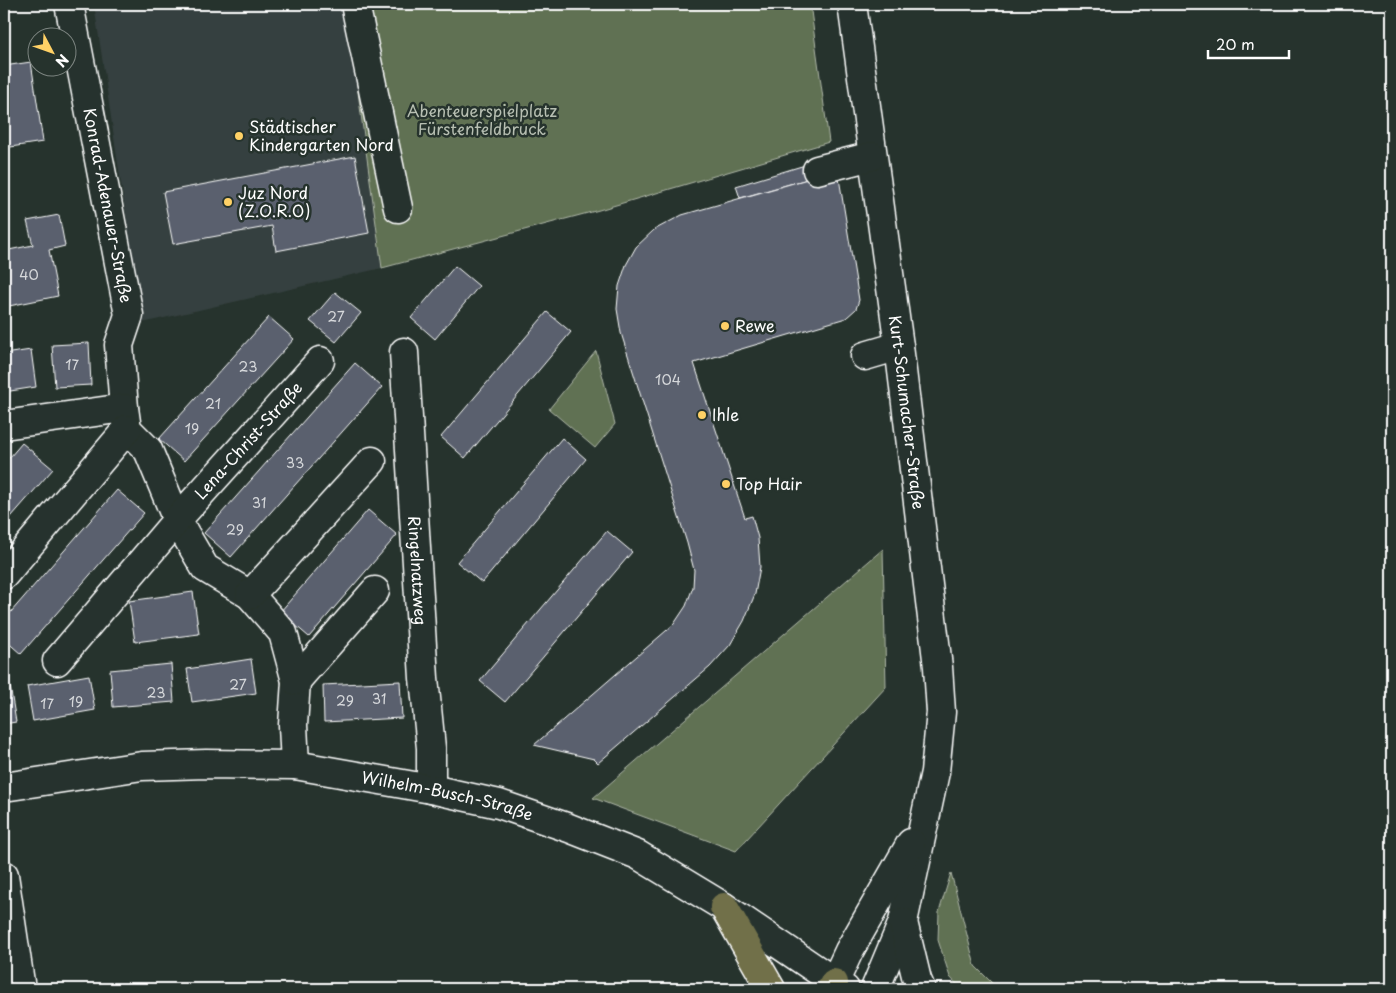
<svg xmlns="http://www.w3.org/2000/svg" width="1396" height="993" viewBox="0 0 1396 993" font-family="'Playpen Sans',sans-serif">
	<rect width="100%" height="100%" fill="#26332d"/>
	<filter id="ink" filterUnits="userSpaceOnUse"><feTurbulence type="fractalNoise" baseFrequency=".02" numOctaves="2"/><feDisplacementMap in="SourceGraphic" scale="10" xChannelSelector="R" yChannelSelector="G"/><feConvolveMatrix kernelMatrix="1 2 1 2 8 2 1 2 1" color-interpolation-filters="sRGB"/></filter>
	<g filter="url(#ink)">
		<!-- built -->
		<path fill="#364140" d="M94,4H346L382,268L142,323Z"/>
		<!-- green -->
		<g fill="#607153" stroke="#b0b8a9">
			<path d="M346,4H810L829,142L599,210L382,268Z"/>
			<path d="M596,351L615,424L595,448L549,409Z"/>
			<path d="M883,549L886,687L736,851L593,798Z"/>
			<path d="M951,873L975,966L998,989H961L950,977L938,940L939,912Z"/>
		</g>
		<!-- building -->
		<g fill="#5a616e" stroke="#fff">
			<path d="M31,62L43,142L4,148V66Z"/>
			<path d="M355,156L369,233L276,251L272,226L173,244L163,192Z"/>
			<path d="M815,162L818,176L740,198L736,186Z"/>
			<path d="M818,176L820,184L839,178L859,300L856,309L846,318L694,363L745,518L752,516L758,538L760,567L755,594L744,621L730,645L710,667L598,763L594,759L534,745L674,624L686,606L693,587L694,570L687,543L621,333L617,309L619,286L626,265L636,247L654,230L682,215Z"/>
			<path d="M59,215L65,246L49,250L58,296L9,306L4,280V251L33,245L27,221Z"/>
			<path d="M455,266L479,286L435,339L411,318Z"/>
			<path d="M335,292L361,313L336,342L310,321Z"/>
			<path d="M547,312L571,332L465,458L441,437Z"/>
			<path d="M269,317L294,339L184,461L159,439Z"/>
			<path d="M89,343L91,385L55,387L52,345Z"/>
			<path d="M31,350L36,387L4,392V354Z"/>
			<path d="M355,363L382,387L231,557L204,533Z"/>
			<path d="M562,438L586,459L482,583L457,562Z"/>
			<path d="M22,443L53,469L4,525V464Z"/>
			<path d="M117,490L144,513L21,654L4,639V620Z"/>
			<path d="M368,510L397,535L309,637L280,612Z"/>
			<path d="M607,531L632,552L505,702L480,681Z"/>
			<path d="M193,592L199,634L135,642L129,601Z"/>
			<path d="M251,659L256,693L192,702L187,669Z"/>
			<path d="M171,664L174,702L113,707L110,670Z"/>
			<path d="M89,675L95,710L33,721L27,686Z"/>
			<path d="M400,681L402,718L324,722L323,685Z"/>
			<path d="M10,686L16,722L4,724V687Z"/>
		</g>
		<g fill="none" stroke-linecap="round" stroke-linejoin="round">
			<!-- minor casing -->
			<g stroke="#fff" stroke-width="31">
				<g id="minor">
					<path id="s1" d="M69,4L129,315L119,345L124,408"/>
					<path d="M355,4L398,208"/>
					<path id="s2" d="M852,4L899,346L938,667L941,712L935,772L903,922L875,989"/>
					<path d="M817,170L872,156"/>
					<path id="s3" d="M404,352L424,678L431,748V789"/>
					<path d="M865,356L899,346"/>
					<path d="M4,425L124,408L127,429L148,450L177,520L205,568L250,595L283,633L296,681L293,725L295,765"/>
					<path d="M4,575L127,429"/>
					<path d="M250,595L372,461"/>
					<path id="s4" d="M57,661L177,520L320,361"/>
					<path d="M296,681L375,591"/>
					<path id="s5" d="M4,787L142,766L206,764L295,765L431,789L499,804L569,828L638,855L724,907L845,989"/>
					<path d="M4,875L21,989"/>
					<path d="M903,922L917,980L921,989"/>
					<path d="M834,983L849,951L911,843"/>
				</g>
			</g>
			<!-- highway casing -->
			<g stroke="#fff" stroke-width="31">
				<g id="highway">
					<path d="M724,907L771,989"/>
					<path d="M831,989L834,983"/>
				</g>
			</g>
			<!-- minor -->
			<use href="#minor" stroke="#26332d" stroke-width="28"/>
			<!-- highway -->
			<use href="#highway" stroke="#71704a" stroke-width="28"/>
		</g>
	</g>
	<!-- markers -->
	<g fill="#ffd166" stroke="#26332d" stroke-width="2">
		<circle cx="239" cy="136" r="5"/>
		<circle cx="228" cy="202" r="5"/>
		<circle cx="725" cy="326" r="5"/>
		<circle cx="702" cy="415" r="5"/>
		<circle cx="726" cy="484" r="5"/>
	</g>
	<g text-anchor="middle" stroke-width="5" stroke-linejoin="round" paint-order="stroke">
		<!-- number labels -->
		<g font-size="14" fill="#d6d8db">
			<text x="29" y="280">40</text>
			<text x="336" y="322">27</text>
			<text x="72" y="370">17</text>
			<text x="248" y="372">23</text>
			<text x="668" y="385">104</text>
			<text x="213" y="409">21</text>
			<text x="192" y="434">19</text>
			<text x="295" y="468">33</text>
			<text x="259" y="508">31</text>
			<text x="235" y="535">29</text>
			<text x="238" y="690">27</text>
			<text x="156" y="698">23</text>
			<text x="379" y="704">31</text>
			<text x="345" y="706">29</text>
			<text x="76" y="707">19</text>
			<text x="47" y="709">17</text>
		</g>
		<!-- park labels -->
		<g font-size="16" fill="#b7bfb2" stroke="#26332d">
			<text x="482" y="117">Abenteuerspielplatz<tspan x="482" dy="18">Fürstenfeldbruck</tspan></text>
		</g>
		<!-- poi labels -->
		<g font-size="16" fill="#fff" stroke="#26332d" text-anchor="start">
			<text x="249" y="133">Städtischer<tspan x="249" dy="18">Kindergarten Nord</tspan></text>
			<text x="238" y="199">Juz Nord<tspan x="238" dy="18">(Z.O.R.O)</tspan></text>
			<text x="735" y="332">Rewe</text>
			<text x="712" y="421">Ihle</text>
			<text x="736" y="490">Top Hair</text>
		</g>
		<!-- street labels -->
		<g font-size="16" fill="#fff" stroke="#26332d">
			<text dy="6" stroke="none"><textPath href="#s1" startOffset="205">Konrad-Adenauer-Straße</textPath></text>
			<text dy="6" stroke="none"><textPath href="#s2" startOffset="412">Kurt-Schumacher-Straße</textPath></text>
			<text dy="6" stroke="none"><textPath href="#s4" startOffset="292">Lena-Christ-Straße</textPath></text>
			<text dy="6" stroke="none"><textPath href="#s3" startOffset="219">Ringelnatzweg</textPath></text>
			<text dy="6" stroke="none"><textPath href="#s5" startOffset="448">Wilhelm-Busch-Straße</textPath></text>
		</g>
	</g>
	<!-- margin -->
	<rect width="1396" height="993" fill="none" stroke="#26332d" stroke-width="20"/>
	<rect x="10" y="10" width="1376" height="973" fill="none" stroke="#fff" stroke-width="2" filter="url(#ink)"/>
	<!-- north arrow -->
	<g transform="translate(52 52) rotate(131)"><circle r="24" fill="#26332d" stroke="#7d8581"/>
	<path d="M0-4L9 19L0 12L-9 19Z" fill="#ffd166"/>
	<text y="-8" font-size="14" font-weight="bold" text-anchor="middle" fill="#ffffff">N</text>
	</g>
	<!-- scale -->
	<path d="M1208 50v8h81v-8" fill="none" stroke="#ffffff" stroke-width="2.5"/>
	<text x="1216" y="50" font-size="15" fill="#ffffff" stroke="#26332d" stroke-width="4" paint-order="stroke">20 m</text>
</svg>
